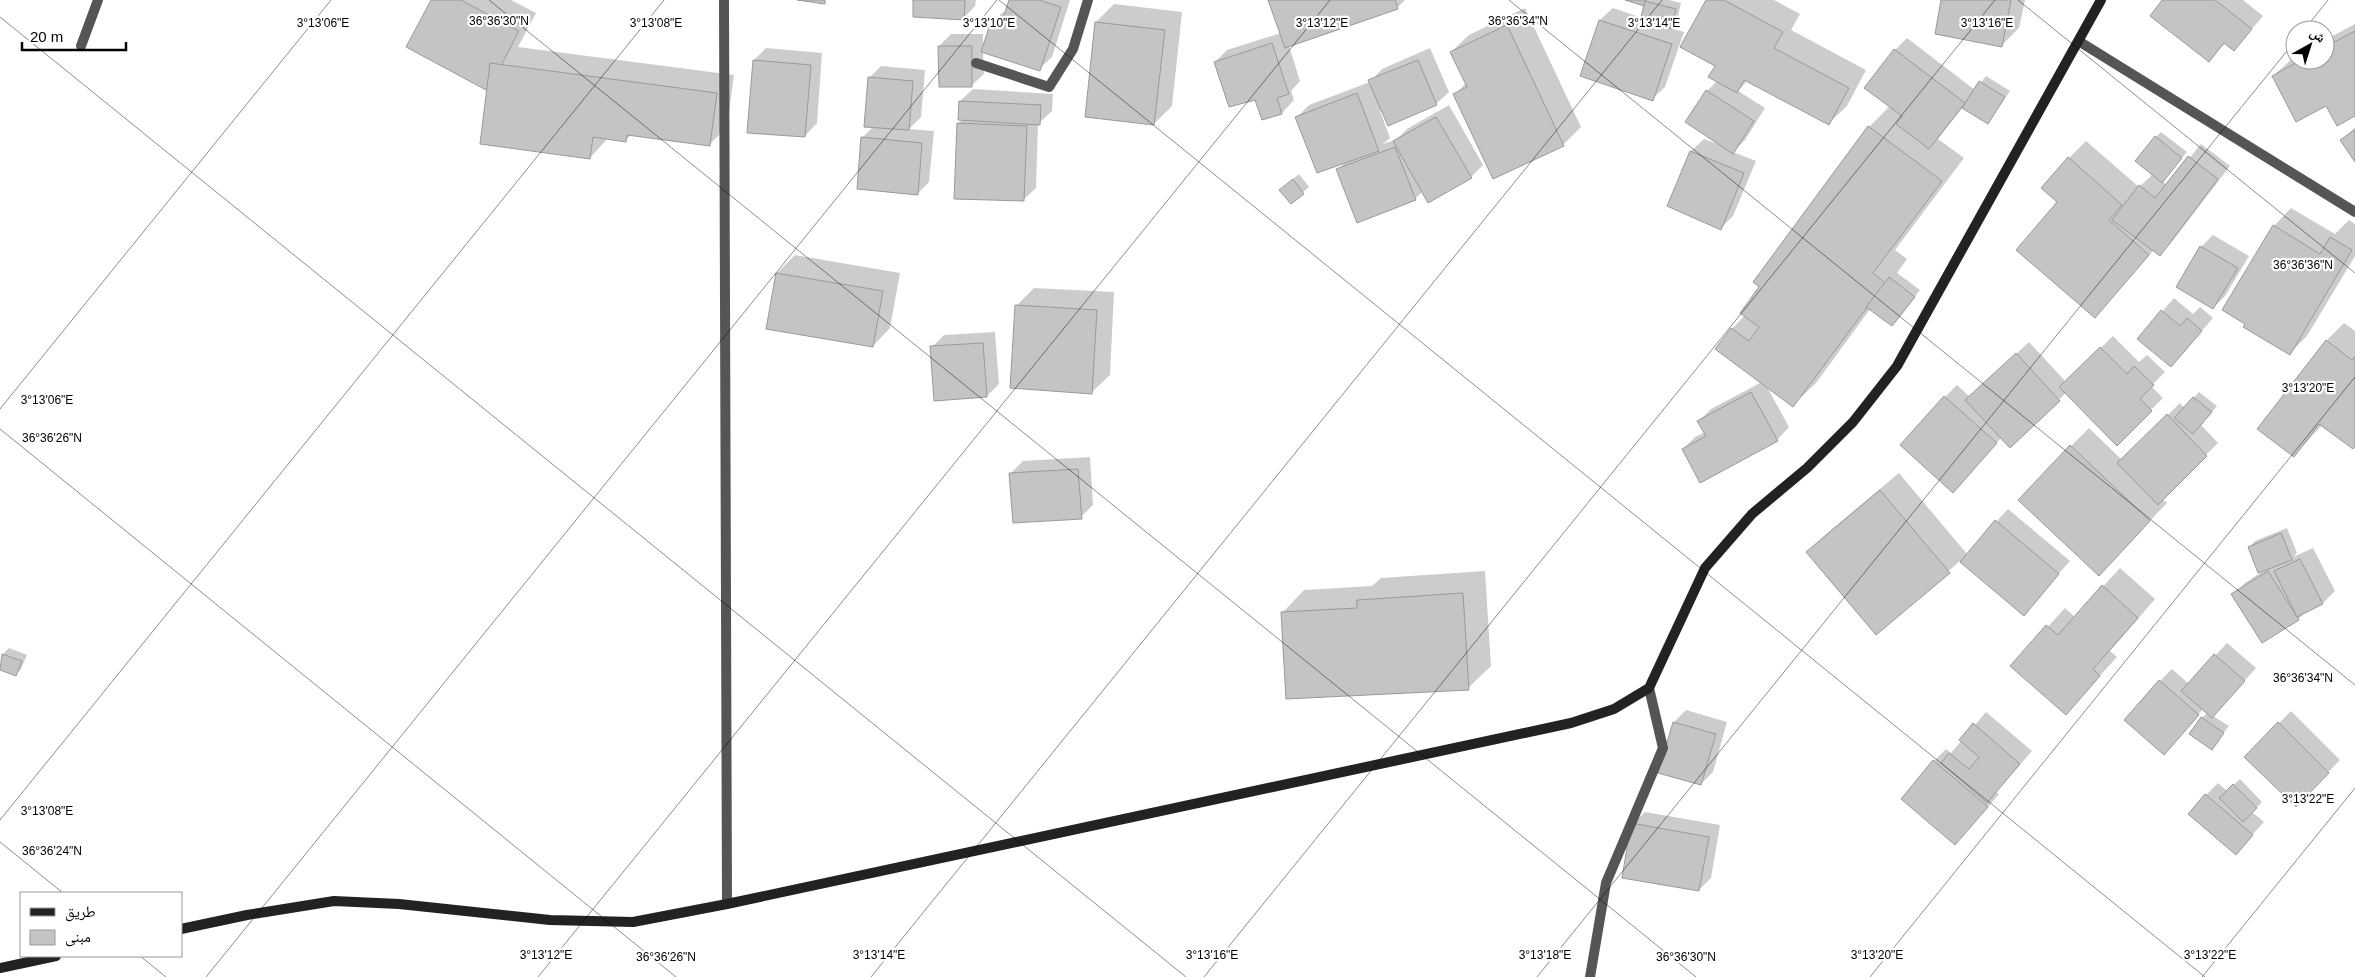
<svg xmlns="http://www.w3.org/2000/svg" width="2355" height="977" viewBox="0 0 2355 977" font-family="Arial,'Noto Naskh Arabic',sans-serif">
	<rect width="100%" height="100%" fill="#fff"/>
	<!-- shadow -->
	<g fill="#0003">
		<path d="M433,0H511L536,13L518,47L734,75L727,127L710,144L632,134L626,140L608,138L590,158L488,89Z"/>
		<path d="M915,0H976L975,6L963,19Z"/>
		<path d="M1010,0H1070L1052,57L1039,69L983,51L984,74L971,86L939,46L951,34H983V46L991,24L1003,12L1006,13Z"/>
		<path d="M1269,0H1405L1397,8L1289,46L1300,81L1291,91L1294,100L1282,113L1263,118L1256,98L1215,62L1227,50L1281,33Z"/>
		<path d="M1629,0H1669L1681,3L1677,21L1670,28L1684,32L1665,87L1652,99L1582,75L1600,20L1613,8L1642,18L1647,2Z"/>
		<path d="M1707,0H1774L1800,14L1791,30L1866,70L1847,106L1829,123L1748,80L1738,91L1765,108L1745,140L1733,152L1756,161L1733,216L1721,228L1668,206L1691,151L1704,139L1723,146L1686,122L1707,91L1717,81Z"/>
		<path d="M1943,0H2025L2019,28L2001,46Z"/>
		<path d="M2164,0H2243L2263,16L2234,50L2225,43L2209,60Z"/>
		<path d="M1114,4L1182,12L1172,106L1154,124L1086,116L1096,22Z"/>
		<path d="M1525,8L1581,127L1563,145L1455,94L1466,83L1451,52L1469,35Z"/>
		<path d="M2355,24V114L2327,104L2273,76L2295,56V60H2325V40Z"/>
		<path d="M1907,38L1975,90L1986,76L2010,91L1988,123L1963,107L1938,139L1964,158L1895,250L1907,259L1897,273L1920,290L1898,319L1870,309L1816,383L1793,405L1766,385L1789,427L1777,440L1683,449L1695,437L1705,432L1699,421L1711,409L1762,382L1732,329L1745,315L1761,286L1755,281L1869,127L1890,106L1895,50Z"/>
		<path d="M766,48L822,53L817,123L805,136L754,60Z"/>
		<path d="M1430,48L1449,92L1436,104L1380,111L1390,138L1383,144L1397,139L1407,129L1449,105L1483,165L1471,177L1423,191L1415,199L1338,170L1346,161L1297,117L1309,105L1370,82L1382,69Z"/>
		<path d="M881,66L925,70L921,117L909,129L934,131L929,182L917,194L862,138L874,126L869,78Z"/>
		<path d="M973,89L1053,94L1052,111L1038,124L1036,188L1023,200L958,124L963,119L960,101Z"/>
		<path d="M2355,127V160L2342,140Z"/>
		<path d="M2161,132L2187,152L2162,181L2167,185L2201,144L2230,166L2171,243L2159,255L2154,250L2094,316L2059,202L2069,158L2086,141L2139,187L2153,174L2156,137Z"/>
		<path d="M1299,174L1309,187L1291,202L1287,184Z"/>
		<path d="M2291,208L2335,234L2349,220L2355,224V256L2307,336L2290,353L2274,226Z"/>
		<path d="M2213,235L2249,256L2225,296L2213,308L2201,247Z"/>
		<path d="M795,255L900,273L890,328L873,346L768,328L777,273Z"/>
		<path d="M1034,288L1114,292L1110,375L1092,392L1016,306Z"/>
		<path d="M2174,298L2193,314L2200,307L2213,318L2171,366L2138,339Z"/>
		<path d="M2344,323L2355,331V445L2322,425L2294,456L2259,429L2327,340Z"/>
		<path d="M995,332L999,384L987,396L932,347L944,335Z"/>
		<path d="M2113,336L2139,362L2147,355L2165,372L2151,386L2163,398L2117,444L2066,393L2010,446L2002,437L1965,479L1945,397L1957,385L1970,397L2029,342L2066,382Z"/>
		<path d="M2199,392L2217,406L2201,425L2218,443L2162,499L2167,503L2116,556L2071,446L2089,428L2122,460L2180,403L2184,408Z"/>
		<path d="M1090,457L1093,505L1081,517L1011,473L1023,461Z"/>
		<path d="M1899,473L1967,554L2008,509L2070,561L2023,614L1960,561L1876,633L1808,552L1825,535Z"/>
		<path d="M2287,528L2297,553L2293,557L2313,548L2335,591L2323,603L2306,612L2298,619L2233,595L2245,583L2260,573L2249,547L2255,541Z"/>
		<path d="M2120,568L2155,599L2110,651L2117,657L2066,713L2012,666L2065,608L2075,617Z"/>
		<path d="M1485,571L1491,666L1468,688L1282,613L1304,590L1372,586L1381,578Z"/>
		<path d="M2227,643L2256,668L2213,716L2229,726L2212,748L2202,718L2207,713L2203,709L2176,741L2160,681L2172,669L2189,684Z"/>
		<path d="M9,648L27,655L21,669L15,675L0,669L3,654Z"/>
		<path d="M1686,710L1727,722L1713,772L1701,784L1674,722Z"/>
		<path d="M2291,711L2340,760L2296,805L2246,757Z"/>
		<path d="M1986,712L2032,751L1996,792L1999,794L1967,831L1934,761L1946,749L1951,753Z"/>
		<path d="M2240,779L2262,802L2252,812L2264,822L2236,853L2206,795L2218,783L2227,791Z"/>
		<path d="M1645,812L1720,825L1711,878L1699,890L1633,824Z"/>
	</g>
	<!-- building -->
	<g fill="#c4c4c4" stroke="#999">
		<path d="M431,0H461L519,31L488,91L406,47Z"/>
		<path d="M797,0H825V4Z"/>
		<path d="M913,0H965L964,20L913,17Z"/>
		<path d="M1009,0H1039L1061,7L1040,71L981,52L990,24L1000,27Z"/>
		<path d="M1268,0H1395L1398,9L1285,48Z"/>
		<path d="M1625,0H1646L1644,6Z"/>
		<path d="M1706,0H1724L1783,32L1774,48L1849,88L1829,125L1744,80L1737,93L1708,77L1715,66L1680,47Z"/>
		<path d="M1941,0H2011L2002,47L1935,34Z"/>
		<path d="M2162,0H2215L2252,29L2234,51L2224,43L2209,62L2150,16Z"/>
		<path d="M1645,1L1676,9L1671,29L1640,21Z"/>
		<path d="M1599,20L1672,44L1653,101L1580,76Z"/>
		<path d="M1095,22L1165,30L1154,125L1085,117Z"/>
		<path d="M1507,25L1564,146L1493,179L1453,94L1467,87L1450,52Z"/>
		<path d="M2355,31V116L2337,126L2326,106L2296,122L2272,76L2301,60H2325V47Z"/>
		<path d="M1272,43L1289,94L1277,98L1282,114L1262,120L1255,100L1229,107L1214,62Z"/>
		<path d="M938,46H972V87H939Z"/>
		<path d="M1894,49L1965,103L1929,149L1896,124L1902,116L1864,88Z"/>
		<path d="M753,60L811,65L805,137L747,133Z"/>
		<path d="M1418,60L1437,105L1388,126L1368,80Z"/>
		<path d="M490,63L717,93L710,146L627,135L626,142L593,137L590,159L480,144Z"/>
		<path d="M868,77L913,81L909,130L864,127Z"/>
		<path d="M1979,81L2005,97L1988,124L1962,108Z"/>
		<path d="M1706,90L1754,121L1733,154L1685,122Z"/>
		<path d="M1357,93L1379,151L1317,173L1295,117Z"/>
		<path d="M959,101L1041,105L1040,125L958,120Z"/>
		<path d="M1436,117L1472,178L1428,203L1393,141Z"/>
		<path d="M957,123L1027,126L1024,201L954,199Z"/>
		<path d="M1868,126L1942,181L1873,273L1885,283L1793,407L1715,349L1731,328L1749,341L1759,327L1740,313L1759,287L1753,282Z"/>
		<path d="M2355,130V162L2340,140Z"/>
		<path d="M2155,136L2182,158L2162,183L2135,161Z"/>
		<path d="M861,137L922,143L918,195L857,189Z"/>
		<path d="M1395,147L1416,200L1357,223L1336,169Z"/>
		<path d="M1690,151L1744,173L1721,230L1667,206Z"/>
		<path d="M2188,156L2218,179L2160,256L2112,220L2139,185L2155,198Z"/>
		<path d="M2068,157L2122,205L2109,220L2149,255L2095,318L2016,250L2057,202L2041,188Z"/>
		<path d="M1293,179L1304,194L1291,204L1279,190Z"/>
		<path d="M2273,225L2320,254L2330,237L2352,250L2290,355L2243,327L2245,324L2222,310Z"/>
		<path d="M2200,246L2238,268L2213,309L2176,287Z"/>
		<path d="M776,273L883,291L873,347L766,329Z"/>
		<path d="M1889,277L1915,297L1892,326L1866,307Z"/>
		<path d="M1015,305L1097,310L1092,394L1010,388Z"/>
		<path d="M2161,310L2180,326L2187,318L2202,331L2171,367L2137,339Z"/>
		<path d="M2326,340L2352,360L2355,356V446L2353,449L2319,424L2294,457L2257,429Z"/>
		<path d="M983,343L987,397L934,401L930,346Z"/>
		<path d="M2100,347L2127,374L2134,366L2154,385L2140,399L2152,411L2117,446L2059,387Z"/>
		<path d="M2016,353L2060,401L2010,448L1965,400Z"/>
		<path d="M1751,392L1778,441L1700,483L1682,449L1706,436L1697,421Z"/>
		<path d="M1944,396L1997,443L1953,493L1900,445Z"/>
		<path d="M2193,397L2212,412L2193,434L2174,418Z"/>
		<path d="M2167,414L2207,456L2158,505L2117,463Z"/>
		<path d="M2070,445L2150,521L2099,576L2018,500Z"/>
		<path d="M1078,469L1082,519L1013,523L1009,473Z"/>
		<path d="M1880,490L1950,573L1876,635L1806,552Z"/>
		<path d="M1995,520L2059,574L2024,616L1960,562Z"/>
		<path d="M2281,533L2292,560L2258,573L2248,547Z"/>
		<path d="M2300,559L2323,604L2297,617L2274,571Z"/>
		<path d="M2268,571L2299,620L2262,643L2231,594Z"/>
		<path d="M2102,585L2138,618L2093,669L2100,676L2066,715L2010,666L2046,625L2058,635Z"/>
		<path d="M1463,593L1469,690L1286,699L1281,612L1357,608V600Z"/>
		<path d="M2,654L22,661L16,676L0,670Z"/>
		<path d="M2214,654L2245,681L2212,718L2181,691Z"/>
		<path d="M2159,680L2199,715L2164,755L2124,720Z"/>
		<path d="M2201,717L2224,733L2212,750L2189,734Z"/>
		<path d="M1673,722L1716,734L1701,785L1658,773Z"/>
		<path d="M2278,722L2329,773L2296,807L2244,757Z"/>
		<path d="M1973,723L2020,764L1987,803L1941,763L1949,753L1969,769L1979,757L1959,740Z"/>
		<path d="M1933,760L1988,807L1955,845L1901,799Z"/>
		<path d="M2233,784L2257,808L2243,822L2219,798Z"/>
		<path d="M2205,794L2253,835L2236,855L2188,814Z"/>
		<path d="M1631,823L1709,837L1699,891L1622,878Z"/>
	</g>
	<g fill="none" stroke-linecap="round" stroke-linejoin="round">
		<!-- minor -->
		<g stroke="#555" stroke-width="10">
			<path d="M724,0L727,904"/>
			<path d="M2080,42L2355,212"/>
			<path d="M81,46L98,0"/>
			<path d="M976,63L1049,87L1073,49L1088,0"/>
			<path d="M1590,977L1606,883L1663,748L1649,688"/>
		</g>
		<!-- secondary -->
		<g stroke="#222" stroke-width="10">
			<path d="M181,929L247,915L334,901L399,904L550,920L633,922L727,904L1571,723L1614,709L1649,688L1705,568L1752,514L1807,468L1853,422L1897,366L2101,0"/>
			<path d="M0,968L56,956"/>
		</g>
	</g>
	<!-- ticks -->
	<path fill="none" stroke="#000" stroke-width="1" stroke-opacity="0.45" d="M489,0L1696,977M999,0L2205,977M1509,0L2355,685M2018,0L2355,273M0,17L1186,977M2304,30L2328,0M0,409L331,0M0,429L676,977M0,820L664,0M0,842L63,893M140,956L166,977M206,977L997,0M538,977L1330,0M871,977L1662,0M1204,977L1995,0M1537,977L2295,41M1870,977L2355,377M2202,977L2355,788"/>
	<g font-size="12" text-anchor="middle" fill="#000" stroke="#fff" stroke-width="4.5" stroke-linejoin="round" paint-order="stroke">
		<text x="499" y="25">36°36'30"N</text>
		<text x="1518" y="25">36°36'34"N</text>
		<text x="323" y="27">3°13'06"E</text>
		<text x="989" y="27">3°13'10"E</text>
		<text x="1322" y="27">3°13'12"E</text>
		<text x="1654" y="27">3°13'14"E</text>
		<text x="1987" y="27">3°13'16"E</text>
		<text x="656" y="27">3°13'08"E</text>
		<text x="2303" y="269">36°36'36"N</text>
		<text x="2308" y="392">3°13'20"E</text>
		<text x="47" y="404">3°13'06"E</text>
		<text x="52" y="442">36°36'26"N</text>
		<text x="2303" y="682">36°36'34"N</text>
		<text x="2308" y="803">3°13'22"E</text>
		<text x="47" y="815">3°13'08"E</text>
		<text x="52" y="855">36°36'24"N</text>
		<text x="546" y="959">3°13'12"E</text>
		<text x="879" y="959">3°13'14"E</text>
		<text x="1212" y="959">3°13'16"E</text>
		<text x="1545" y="959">3°13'18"E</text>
		<text x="1877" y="959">3°13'20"E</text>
		<text x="2210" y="959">3°13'22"E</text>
		<text x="666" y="961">36°36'26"N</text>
		<text x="1686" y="961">36°36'30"N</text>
	</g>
	<!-- legend -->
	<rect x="20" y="892" width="162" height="65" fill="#ffffff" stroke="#999999"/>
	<rect x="30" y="908" width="25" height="8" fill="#222222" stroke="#999999"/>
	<text x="65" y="917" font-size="15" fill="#000000">طريق</text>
	<rect x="30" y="930" width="25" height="15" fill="#c4c4c4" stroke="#999999"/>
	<text x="65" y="942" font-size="15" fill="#000000">مبنى</text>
	<!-- north arrow -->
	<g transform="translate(2310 45) rotate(39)"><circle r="24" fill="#ffffff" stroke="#999999"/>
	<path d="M0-4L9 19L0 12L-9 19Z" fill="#000000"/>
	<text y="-8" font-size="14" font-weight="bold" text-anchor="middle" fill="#000000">ش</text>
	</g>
	<!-- scale -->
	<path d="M22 42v8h104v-8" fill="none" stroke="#000000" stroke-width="2.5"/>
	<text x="30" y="42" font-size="15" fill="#000000" stroke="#ffffff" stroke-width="4" paint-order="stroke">20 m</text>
</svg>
